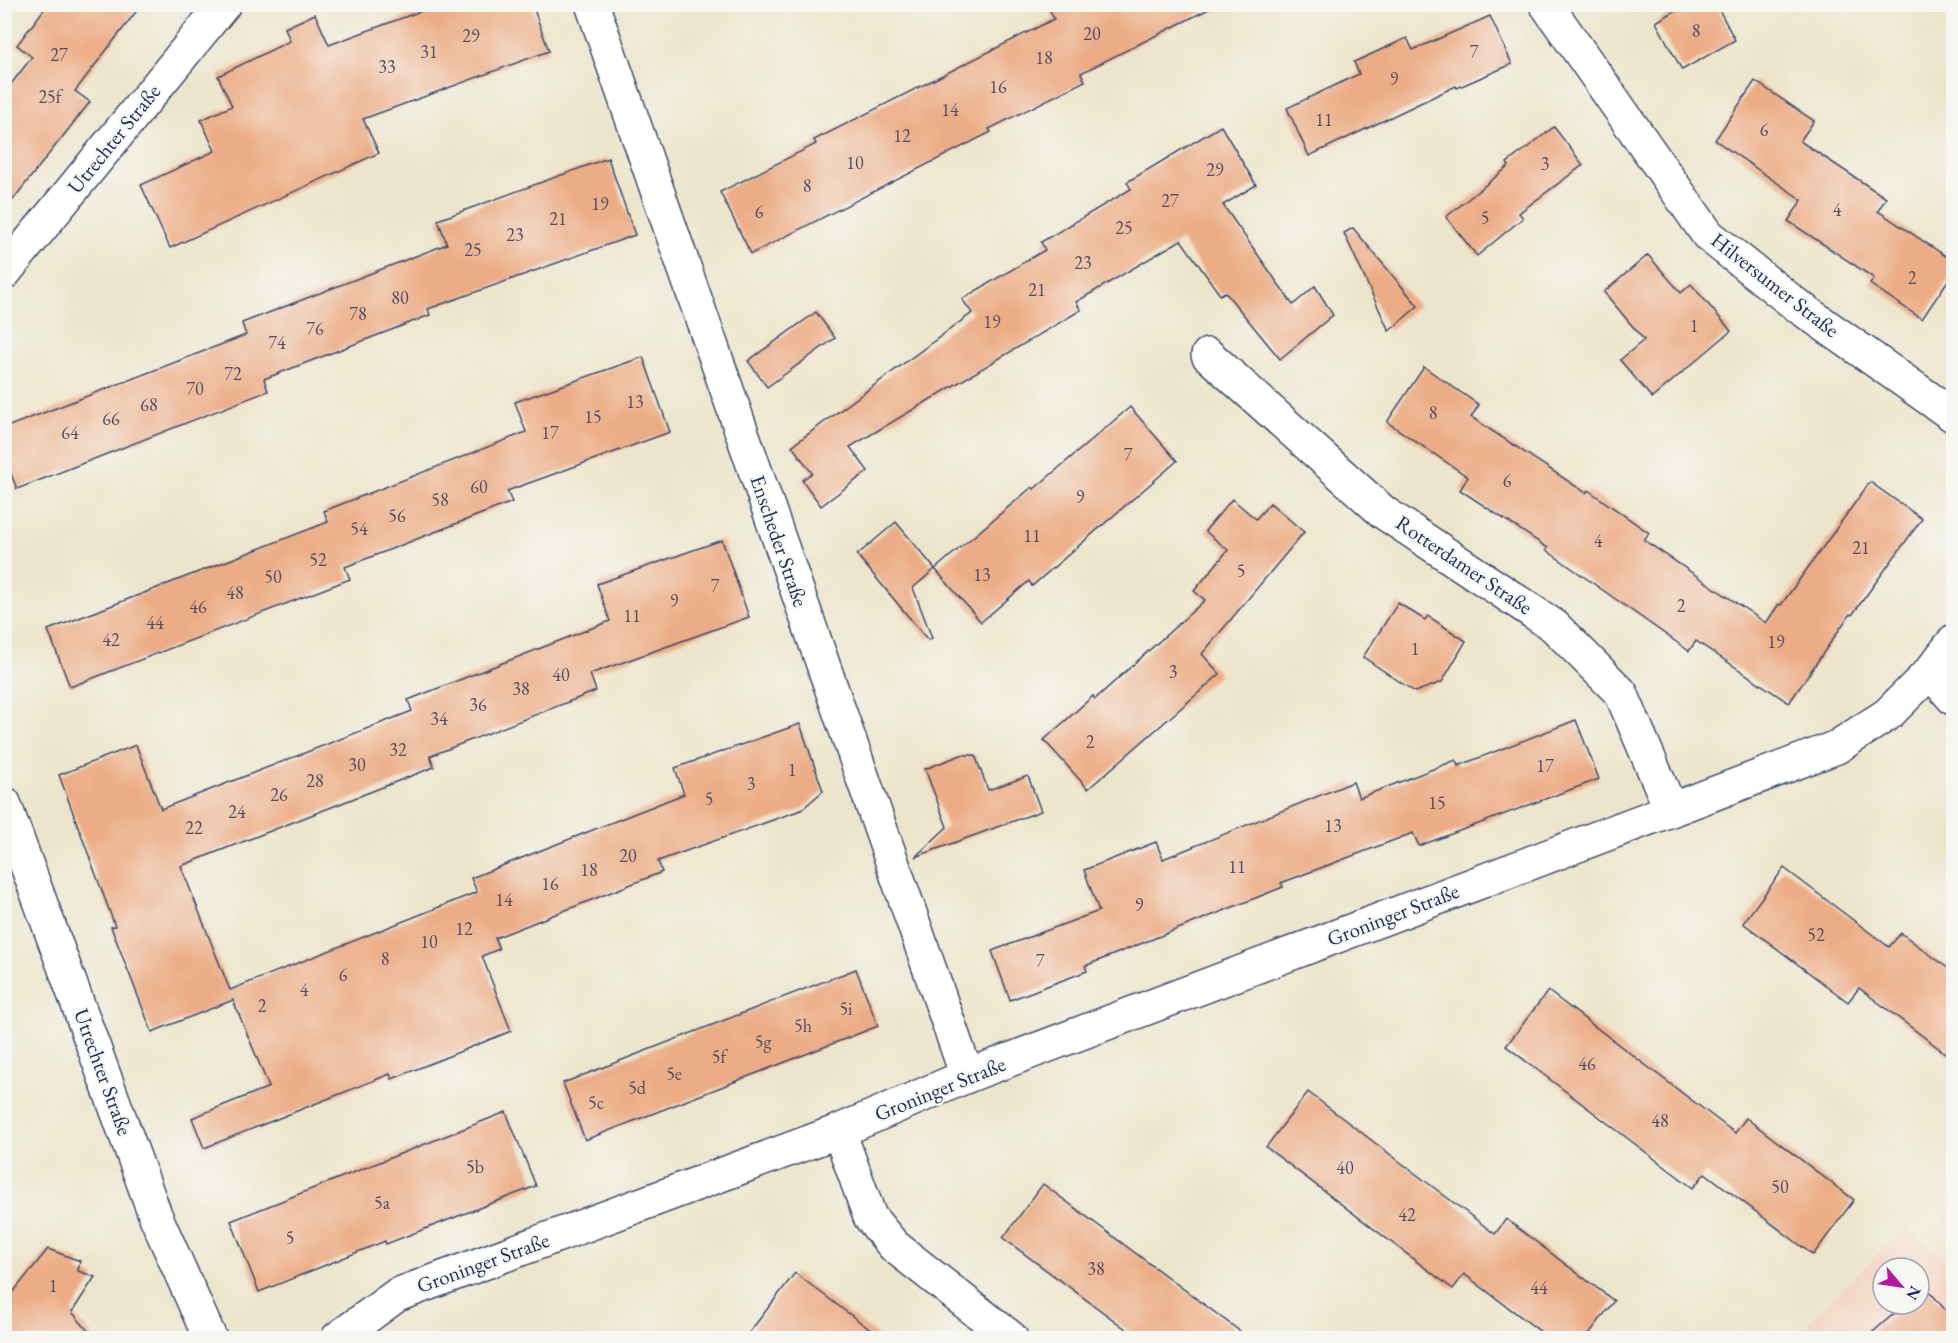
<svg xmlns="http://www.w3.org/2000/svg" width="1958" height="1343" viewBox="0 0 1958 1343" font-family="'EB Garamond',serif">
	<rect width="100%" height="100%" fill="#f6f6f2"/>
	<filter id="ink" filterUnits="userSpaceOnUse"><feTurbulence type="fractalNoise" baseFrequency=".0167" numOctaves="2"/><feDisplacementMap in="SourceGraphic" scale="12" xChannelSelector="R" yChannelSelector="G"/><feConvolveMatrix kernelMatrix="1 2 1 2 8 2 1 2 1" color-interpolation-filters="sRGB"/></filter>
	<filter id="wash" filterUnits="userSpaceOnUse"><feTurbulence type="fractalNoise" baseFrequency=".008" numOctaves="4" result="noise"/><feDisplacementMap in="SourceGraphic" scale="24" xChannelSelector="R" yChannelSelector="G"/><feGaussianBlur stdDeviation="1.35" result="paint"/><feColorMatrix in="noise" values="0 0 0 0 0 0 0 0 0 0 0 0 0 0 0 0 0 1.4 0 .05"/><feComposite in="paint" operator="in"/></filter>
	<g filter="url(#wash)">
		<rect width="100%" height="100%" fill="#ede5cb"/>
		<!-- built -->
		<path fill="#f4d3c0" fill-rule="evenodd" d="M1906,1227L1953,1267V1338H1792ZM1883,1268H1919V1304H1883Z"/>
		<g id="blocks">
			<!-- building -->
			<g fill="#ecad86">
				<path d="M48,4H142L75,91L90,102L4,211V93L32,57L17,45Z"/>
				<path d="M440,4H532L549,51L363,119L379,153L170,248L141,185L215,151L201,120L232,106L218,76L290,41L285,28L315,14L329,45Z"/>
				<path d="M1047,4H1219L1081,73L1085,81L989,129L991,132L751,254L720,192L816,144L814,140L1054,19Z"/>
				<path d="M1687,4H1716L1735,40L1682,70L1656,22Z"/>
				<path d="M1490,16L1512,64L1457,88L1456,86L1309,156L1287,108L1359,74L1354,62L1407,38L1413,50Z"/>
				<path d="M1755,81L1814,121L1800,141L1886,198L1878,211L1953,261V273L1922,319L1870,284L1874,278L1788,221L1802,200L1715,140Z"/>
				<path d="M1221,126L1256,185L1223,205L1293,305L1315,286L1333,315L1280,359L1225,292L1220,295L1181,240L1076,302L1081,310L850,447L868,471L821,506L802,480L812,473L792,446L972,313L962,299L1045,250L1041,242L1131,189L1127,182Z"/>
				<path d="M1554,127L1583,165L1519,213L1523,218L1477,256L1446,217L1509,166L1507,163Z"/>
				<path d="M608,158L635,235L428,309L430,315L264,379L268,391L17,489L4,456V428L246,335L242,323L447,244L438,220Z"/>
				<path d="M1353,228L1418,306L1389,331L1344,233Z"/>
				<path d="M1648,255L1681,293L1691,284L1731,331L1652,398L1620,360L1644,340L1604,292Z"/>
				<path d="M816,312L835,338L767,387L748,361Z"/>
				<path d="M643,357L670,432L507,491L512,502L345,567L350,579L70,687L48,630L328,522L324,511L526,432L515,402Z"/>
				<path d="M1424,367L1479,405L1471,417L1586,493L1588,490L1649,533L1644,540L1766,623L1779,604L1781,605L1870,482L1922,519L1852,615L1850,614L1789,703L1696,641L1689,651L1546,550L1548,548L1460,490L1468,477L1387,422Z"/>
				<path d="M1130,407L1177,461L1032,586L1029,581L981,622L935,569L1032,487L1034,489Z"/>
				<path d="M1232,499L1256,519L1270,503L1304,532L1202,654L1220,674L1088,789L1044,740L1093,696L1095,699L1205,600L1194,591L1228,550L1205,531Z"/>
				<path d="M896,522L935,569L913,588L932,638L928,640L857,555Z"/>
				<path d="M722,540L749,617L590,674L596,691L430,756L434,767L181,866L216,955L230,990L477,892L471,878L684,794L675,768L800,724L823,791L801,810L658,861L662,872L495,938L499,949L482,956L511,1031L392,1079L390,1074L204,1148L192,1118L269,1087L233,1000L152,1032L111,927L115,926L59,775L136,745L161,809L412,711L408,700L610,621L597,584Z"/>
				<path d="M1398,603L1425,620L1428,616L1466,641L1442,682L1415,692L1363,657Z"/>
				<path d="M1576,720L1599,779L1419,846L1413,833L1281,883L1283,887L1085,966L1087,971L1010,1000L992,951L1099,911L1084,870L1156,842L1163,859L1353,782L1359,798L1456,760L1458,766Z"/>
				<path d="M961,755H975L988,790L1028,776L1041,811L915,857L947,827L925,769Z"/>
				<path d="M1784,868L1889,947L1901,933L1953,972V1059L1859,988L1848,1002L1743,923Z"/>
				<path d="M856,969L878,1026L585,1140L563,1083Z"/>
				<path d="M1548,991L1735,1133L1746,1118L1854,1200L1813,1255L1705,1173L1693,1188L1506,1046Z"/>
				<path d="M1308,1092L1495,1234L1506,1219L1614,1301L1586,1338H1549L1464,1274L1453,1289L1266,1147Z"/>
				<path d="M506,1112L536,1186L386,1244L385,1241L259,1292L231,1221Z"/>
				<path d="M1043,1184L1249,1338H1138L1003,1238Z"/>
				<path d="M48,1249L80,1261L78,1271L95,1277L72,1312L94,1338H4V1300L10,1296Z"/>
				<path d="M795,1273L881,1338H745Z"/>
				<path d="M1925,1286L1953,1319V1338H1866L1905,1304H1919V1291Z"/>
			</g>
		</g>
	</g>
	<g filter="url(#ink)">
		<use href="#blocks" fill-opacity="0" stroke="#3a4a6e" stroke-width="1.5"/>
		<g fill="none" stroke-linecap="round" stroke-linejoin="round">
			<!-- minor casing -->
			<g stroke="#3a4a6e" stroke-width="36">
				<g id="minor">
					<path d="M592,4L967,1076"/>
					<path d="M1546,4L1708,235L1795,304L1954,416"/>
					<path d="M4,273L224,4"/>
					<path d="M1208,355L1383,512L1554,626L1621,693L1671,810"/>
					<path d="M1930,672L1954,699"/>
					<path d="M4,803L156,1217L210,1338"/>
					<path d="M839,1131L870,1217L894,1246L1011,1338"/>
					<path d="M338,1338L397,1295L839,1131L967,1076L1837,747L1888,714L1930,672L1954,641"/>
				</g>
			</g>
			<!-- minor -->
			<use href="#minor" stroke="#fff" stroke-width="33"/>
		</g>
	</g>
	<g text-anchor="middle" stroke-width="4.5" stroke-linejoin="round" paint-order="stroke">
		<!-- number labels -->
		<g font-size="18" fill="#4f4e68">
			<text x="1696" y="37">8</text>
			<text x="1092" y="40">20</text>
			<text x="471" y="42">29</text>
			<text x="429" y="58">31</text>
			<text x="1474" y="58">7</text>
			<text x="59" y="61">27</text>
			<text x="1044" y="64">18</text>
			<text x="387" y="73">33</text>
			<text x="1394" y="85">9</text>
			<text x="998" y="93">16</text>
			<text x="50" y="103">25f</text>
			<text x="950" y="116">14</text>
			<text x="1324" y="126">11</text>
			<text x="1764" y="136">6</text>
			<text x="902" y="142">12</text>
			<text x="855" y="169">10</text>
			<text x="1545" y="170">3</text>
			<text x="1215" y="176">29</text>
			<text x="807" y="192">8</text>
			<text x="1170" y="207">27</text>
			<text x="600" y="210">19</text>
			<text x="1837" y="216">4</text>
			<text x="759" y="218">6</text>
			<text x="1485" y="224">5</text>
			<text x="558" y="225">21</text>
			<text x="1124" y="234">25</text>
			<text x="515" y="241">23</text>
			<text x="473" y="256">25</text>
			<text x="1083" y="269">23</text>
			<text x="1912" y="284">2</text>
			<text x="1037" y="296">21</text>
			<text x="400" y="304">80</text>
			<text x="358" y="320">78</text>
			<text x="992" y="328">19</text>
			<text x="1694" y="332">1</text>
			<text x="315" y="335">76</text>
			<text x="277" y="349">74</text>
			<text x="233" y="380">72</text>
			<text x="195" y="395">70</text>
			<text x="635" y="408">13</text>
			<text x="149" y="411">68</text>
			<text x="1433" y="419">8</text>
			<text x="593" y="423">15</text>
			<text x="111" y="425">66</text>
			<text x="70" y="439">64</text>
			<text x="550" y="439">17</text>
			<text x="1128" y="461">7</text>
			<text x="1507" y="487">6</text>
			<text x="479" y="493">60</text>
			<text x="1080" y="503">9</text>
			<text x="440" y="506">58</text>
			<text x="397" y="522">56</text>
			<text x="359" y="535">54</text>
			<text x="1032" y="542">11</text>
			<text x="1598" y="547">4</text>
			<text x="1861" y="554">21</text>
			<text x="318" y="566">52</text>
			<text x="1241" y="577">5</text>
			<text x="982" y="581">13</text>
			<text x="273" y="583">50</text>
			<text x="715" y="592">7</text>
			<text x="235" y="599">48</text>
			<text x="674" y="607">9</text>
			<text x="1681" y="612">2</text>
			<text x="198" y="613">46</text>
			<text x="632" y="622">11</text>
			<text x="155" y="629">44</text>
			<text x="111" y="646">42</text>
			<text x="1776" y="648">19</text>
			<text x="1415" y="655">1</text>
			<text x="1173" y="678">3</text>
			<text x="561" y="681">40</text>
			<text x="521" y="695">38</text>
			<text x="478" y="711">36</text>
			<text x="439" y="725">34</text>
			<text x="1090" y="748">2</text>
			<text x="398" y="756">32</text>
			<text x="357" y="771">30</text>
			<text x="1545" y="772">17</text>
			<text x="792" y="776">1</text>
			<text x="315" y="787">28</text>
			<text x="751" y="790">3</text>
			<text x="279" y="801">26</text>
			<text x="709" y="805">5</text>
			<text x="1437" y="809">15</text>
			<text x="237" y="818">24</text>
			<text x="1333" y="832">13</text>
			<text x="194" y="834">22</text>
			<text x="628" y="862">20</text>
			<text x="1237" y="873">11</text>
			<text x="589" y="876">18</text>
			<text x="550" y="890">16</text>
			<text x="504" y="906">14</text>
			<text x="1139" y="911">9</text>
			<text x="464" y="935">12</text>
			<text x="1816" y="941">52</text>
			<text x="429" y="948">10</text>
			<text x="385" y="965">8</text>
			<text x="1040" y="967">7</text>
			<text x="343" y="981">6</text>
			<text x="304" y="996">4</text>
			<text x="262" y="1012">2</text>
			<text x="846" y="1015">5i</text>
			<text x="803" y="1032">5h</text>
			<text x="763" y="1048">5g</text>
			<text x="719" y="1063">5f</text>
			<text x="1587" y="1070">46</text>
			<text x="674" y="1080">5e</text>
			<text x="637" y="1094">5d</text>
			<text x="596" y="1109">5c</text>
			<text x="1660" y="1127">48</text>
			<text x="475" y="1173">5b</text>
			<text x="1345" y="1174">40</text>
			<text x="1780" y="1193">50</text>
			<text x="382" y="1209">5a</text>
			<text x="1407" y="1221">42</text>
			<text x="290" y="1244">5</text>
			<text x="1096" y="1275">38</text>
			<text x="53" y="1292">1</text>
			<text x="1539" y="1294">44</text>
		</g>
		<!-- street labels -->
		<g font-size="21" fill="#1b2f5e" stroke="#f6f6f2">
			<text transform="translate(114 139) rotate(-51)" y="7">Utrechter Straße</text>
			<text transform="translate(1775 285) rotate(38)" y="7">Hilversumer Straße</text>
			<text transform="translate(779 541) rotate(71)" y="7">Enscheder Straße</text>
			<text transform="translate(1464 565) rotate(34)" y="7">Rotterdamer Straße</text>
			<text transform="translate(1393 915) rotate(-21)" y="7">Groninger Straße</text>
			<text transform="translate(103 1072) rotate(70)" y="7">Utrechter Straße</text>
			<text transform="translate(940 1089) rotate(-22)" y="7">Groninger Straße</text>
			<text transform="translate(483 1263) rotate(-20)" y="7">Groninger Straße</text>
		</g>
	</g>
	<!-- margin -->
	<rect width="1958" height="1343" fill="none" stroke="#f6f6f2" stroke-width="24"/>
	<!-- north arrow -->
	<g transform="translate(1901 1286) rotate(119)"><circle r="28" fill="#f6f6f2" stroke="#9ea6b7" stroke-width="1.5"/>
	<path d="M0-4.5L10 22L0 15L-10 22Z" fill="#b5179e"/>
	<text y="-9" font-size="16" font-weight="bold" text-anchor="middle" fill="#1b2f5e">N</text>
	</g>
</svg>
